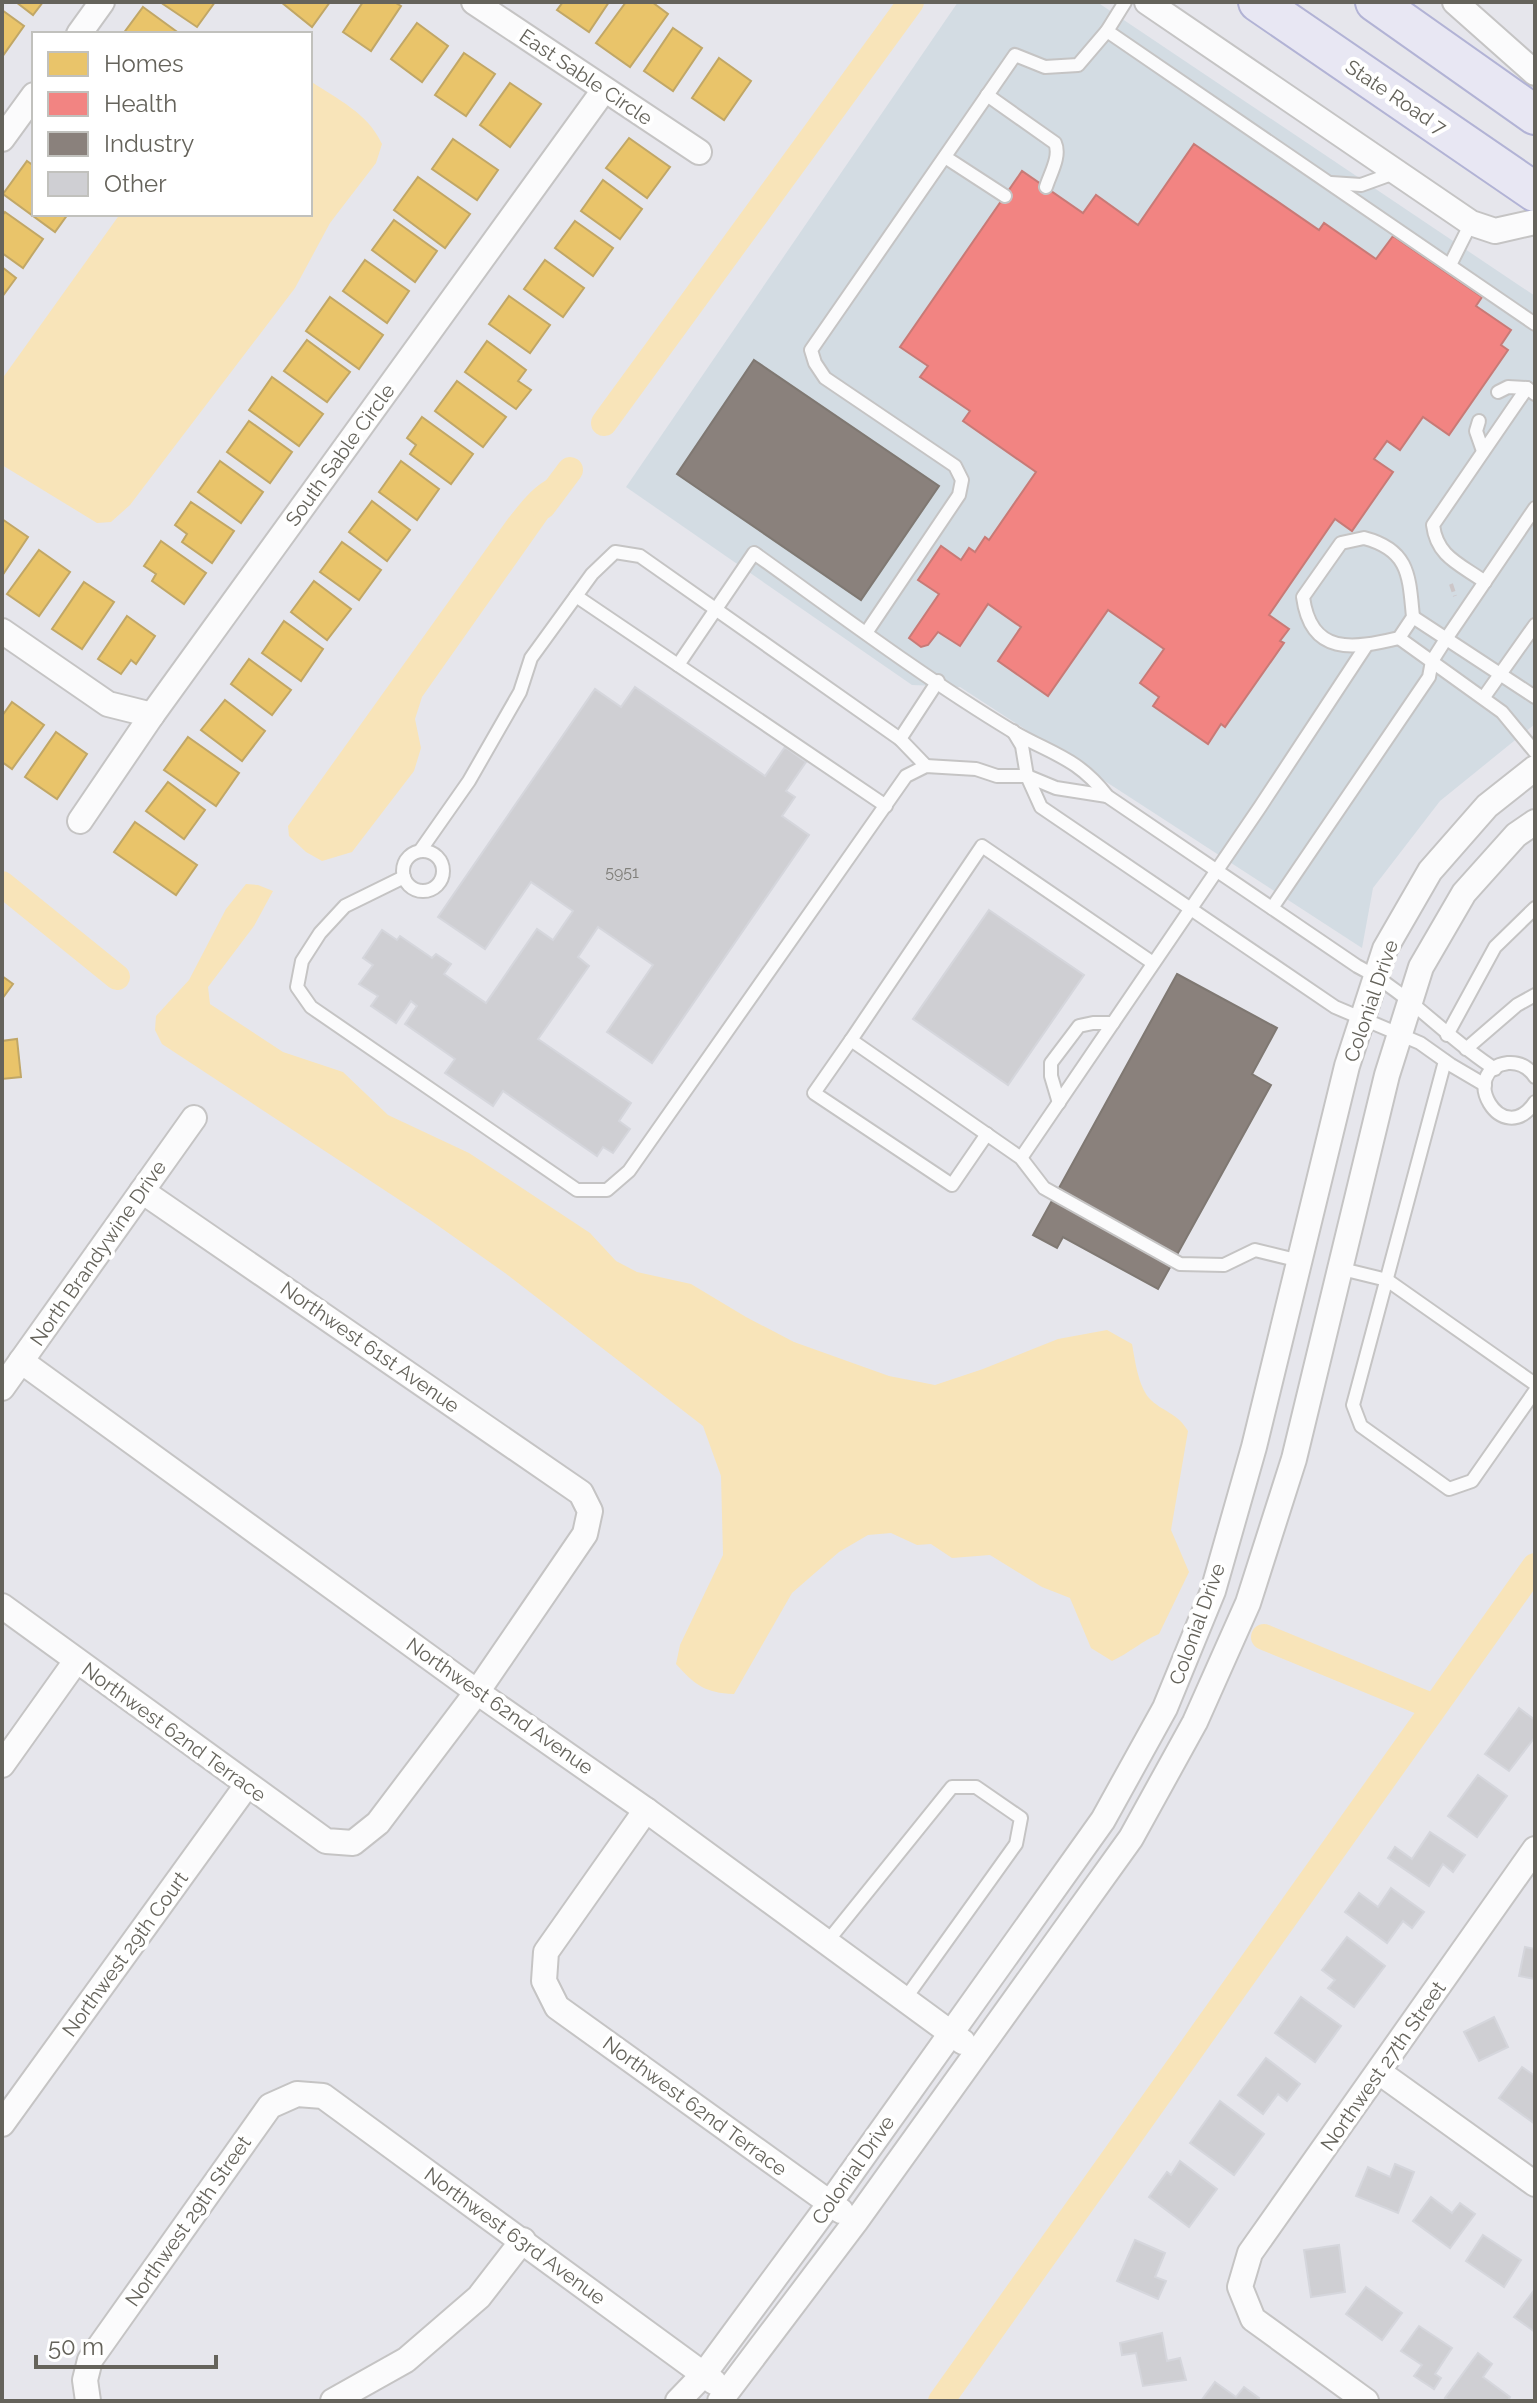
<svg xmlns="http://www.w3.org/2000/svg" width="1537" height="2403" viewBox="0 0 1537 2403" font-family="Raleway,sans-serif">
	<rect width="100%" height="100%" fill="#e6e6ec"/>
	<!-- medical -->
	<path fill="#d3dce3" d="M958,2H1097L1535,296V724L1440,801L1373,888L1362,948L960,687L912,685L626,487Z"/>
	<!-- water -->
	<g fill="#f8e4b9">
		<path d="M310,81C337,99 368,113 382,144L376,163L330,223L295,288L130,505L111,522L97,523L2,465V379L120,214H310Z"/>
		<path d="M563,473L569,484L565,494L422,697L415,719L421,748L414,771L352,852L322,861L306,852L289,836L288,826L507,520C524,499 536,481 563,473Z"/>
		<path d="M246,884L258,885L273,891L254,926L208,987L210,1004L283,1052L343,1072L388,1115L469,1153L590,1233L616,1261L637,1272L691,1284L746,1317L794,1342L889,1376L935,1385L983,1369L1058,1339L1107,1330L1132,1344C1135,1360 1138,1385 1149,1398C1162,1412 1177,1412 1188,1431L1171,1530L1189,1572L1159,1634C1142,1641 1129,1653 1112,1661L1091,1648L1070,1598L1042,1587L990,1555L952,1558L931,1544L917,1545L891,1533L868,1535L839,1552L792,1593L734,1694C705,1693 695,1685 676,1664L680,1645L723,1555L721,1476L703,1426L505,1273L430,1220L162,1044L155,1030L156,1016L189,980L226,909Z"/>
	</g>
	<!-- homes -->
	<g fill="#e9c46a" stroke="#c1a766" stroke-width="2">
		<path d="M16,2H43L33,15Z"/>
		<path d="M160,2H215L197,27Z"/>
		<path d="M281,2H330L312,27Z"/>
		<path d="M363,2H394L401,6L371,51L343,32Z"/>
		<path d="M563,2H609L589,32L557,10Z"/>
		<path d="M626,2H652L668,14L630,67L596,43Z"/>
		<path d="M143,7L180,34H123Z"/>
		<path d="M2,10L24,26L2,57Z"/>
		<path d="M417,23L448,46L422,82L391,59Z"/>
		<path d="M673,28L702,48L673,91L644,71Z"/>
		<path d="M464,53L495,74L466,116L435,95Z"/>
		<path d="M719,58L751,81L724,120L692,98Z"/>
		<path d="M510,83L541,104L510,147L480,125Z"/>
		<path d="M629,138L670,167L647,198L606,168Z"/>
		<path d="M453,139L498,170L477,200L432,169Z"/>
		<path d="M27,161L34,166V214H68L55,232L3,194Z"/>
		<path d="M418,177L470,214L445,248L394,210Z"/>
		<path d="M603,180L642,209L620,239L581,211Z"/>
		<path d="M5,212L43,239L23,268L2,253V216Z"/>
		<path d="M394,220L437,251L415,282L372,250Z"/>
		<path d="M575,221L613,248L593,276L555,248Z"/>
		<path d="M365,260L409,291L387,323L343,291Z"/>
		<path d="M545,260L584,288L563,317L524,289Z"/>
		<path d="M2,267L16,278L2,297Z"/>
		<path d="M509,296L550,325L530,353L489,324Z"/>
		<path d="M330,297L383,335L359,369L306,331Z"/>
		<path d="M307,340L350,372L327,402L284,371Z"/>
		<path d="M487,341L526,370L518,381L531,390L516,409L465,372Z"/>
		<path d="M272,377L323,414L299,446L249,410Z"/>
		<path d="M457,381L506,417L483,447L435,411Z"/>
		<path d="M422,417L473,454L451,484L410,454L416,445L407,438Z"/>
		<path d="M249,421L292,452L270,483L227,452Z"/>
		<path d="M220,461L263,492L241,523L198,492Z"/>
		<path d="M401,461L439,489L417,520L379,492Z"/>
		<path d="M372,501L410,530L387,561L349,532Z"/>
		<path d="M191,502L234,531L212,563L182,542L187,534L175,525Z"/>
		<path d="M2,519L28,537L2,576Z"/>
		<path d="M161,541L206,573L184,604L152,581L156,574L144,566Z"/>
		<path d="M342,542L381,570L359,600L320,572Z"/>
		<path d="M39,550L70,572L39,616L7,594Z"/>
		<path d="M314,581L351,609L327,640L291,612Z"/>
		<path d="M84,582L114,602L82,649L52,629Z"/>
		<path d="M127,616L155,636L136,664L131,660L121,674L98,659Z"/>
		<path d="M284,621L323,649L301,681L262,653Z"/>
		<path d="M249,659L291,690L272,715L231,684Z"/>
		<path d="M225,700L265,731L242,761L201,730Z"/>
		<path d="M12,702L44,725L12,769L2,762V716Z"/>
		<path d="M56,732L87,754L57,799L25,777Z"/>
		<path d="M188,737L239,773L216,806L164,770Z"/>
		<path d="M168,782L205,810L184,839L146,811Z"/>
		<path d="M135,822L197,865L176,895L114,852Z"/>
		<path d="M2,976L13,984L2,999Z"/>
		<path d="M17,1039L21,1077L2,1079V1041Z"/>
	</g>
	<!-- health -->
	<path fill="#f28482" stroke="#c87a76" stroke-width="2" d="M1194,144L1319,230L1324,223L1376,259L1393,236L1482,297L1476,306L1511,330L1501,345L1508,350L1449,435L1423,417L1400,450L1387,441L1374,459L1393,472L1352,531L1335,519L1269,615L1289,629L1280,641L1284,643L1225,727L1221,724L1208,744L1153,706L1159,697L1140,683L1164,649L1108,610L1048,696L998,661L1021,627L988,604L960,646L938,632L928,645L921,647L909,638L939,594L918,580L941,546L961,560L969,548L975,552L985,537L989,540L1036,472L963,421L970,411L920,377L928,366L900,347L1022,171L1083,213L1096,195L1138,225Z"/>
	<!-- industry -->
	<g fill="#8a817c" stroke="#7f7872" stroke-width="2">
		<path d="M754,360L939,486L861,600L677,474Z"/>
		<path d="M1177,974L1277,1028L1252,1074L1271,1085L1158,1289L1063,1237L1057,1248L1033,1235Z"/>
	</g>
	<g fill="none" stroke-linecap="round" stroke-linejoin="round">
		<!-- canal -->
		<g stroke="#f8e4b9" stroke-width="26">
			<path d="M604,423L911,2"/>
			<path d="M543,506L570,470"/>
			<path d="M2,884L117,977"/>
			<path d="M1264,1637L1434,1707"/>
			<path d="M941,2401L1535,1566"/>
		</g>
	</g>
	<!-- building -->
	<g fill="#cfcfd3" stroke="#d5d6dc" stroke-width="2">
		<path d="M635,687L765,776L785,747L806,762L786,791L795,797L782,816L809,835L652,1063L607,1032L653,965L598,927L578,957L589,966L538,1039L631,1103L619,1121L630,1129L613,1153L603,1147L597,1156L503,1091L493,1106L445,1073L455,1059L405,1024L417,1006L411,1001L396,1023L371,1006L378,996L359,984L373,965L363,958L382,930L397,940L400,936L432,958L436,954L451,964L444,974L486,1003L537,929L553,940L573,911L531,882L485,949L438,917L595,689L621,707Z"/>
		<path d="M989,910L1084,975L1008,1085L913,1019Z"/>
		<path d="M1519,1708L1535,1720V1737L1509,1771L1485,1754Z"/>
		<path d="M1478,1775L1507,1796L1477,1837L1448,1816Z"/>
		<path d="M1430,1832L1465,1855L1453,1872L1443,1864L1429,1886L1388,1858L1395,1847L1412,1859Z"/>
		<path d="M1391,1888L1424,1912L1412,1928L1403,1921L1387,1943L1345,1912L1359,1893L1378,1907Z"/>
		<path d="M1347,1937L1385,1966L1354,2007L1328,1988L1335,1980L1322,1970Z"/>
		<path d="M1525,1947L1535,1949V1979L1519,1976Z"/>
		<path d="M1301,1997L1341,2026L1315,2062L1275,2033Z"/>
		<path d="M1494,2017L1508,2047L1479,2061L1464,2032Z"/>
		<path d="M1266,2058L1300,2084L1287,2101L1278,2094L1263,2114L1238,2095Z"/>
		<path d="M1522,2067L1535,2076V2124L1499,2098Z"/>
		<path d="M1220,2101L1264,2134L1234,2175L1190,2143Z"/>
		<path d="M1180,2161L1217,2189L1189,2227L1149,2197L1167,2172L1171,2175Z"/>
		<path d="M1395,2164L1414,2172L1398,2213L1356,2196L1368,2167L1390,2177Z"/>
		<path d="M1431,2197L1452,2213L1460,2203L1475,2214L1450,2248L1413,2221Z"/>
		<path d="M1483,2235L1521,2260L1504,2287L1466,2261Z"/>
		<path d="M1135,2240L1165,2253L1155,2277L1166,2281L1158,2299L1117,2281Z"/>
		<path d="M1339,2245L1345,2292L1311,2297L1304,2250Z"/>
		<path d="M1366,2287L1402,2313L1382,2340L1346,2314Z"/>
		<path d="M1535,2289V2332L1514,2317Z"/>
		<path d="M1419,2326L1452,2348L1435,2374L1441,2378L1434,2389L1414,2376L1422,2365L1401,2351Z"/>
		<path d="M1162,2333L1167,2361L1180,2358L1186,2380L1143,2386L1136,2353L1122,2355L1120,2343Z"/>
		<path d="M1478,2353L1492,2364L1483,2377L1510,2397L1508,2401H1450L1445,2398Z"/>
		<path d="M1215,2382L1236,2397L1244,2387L1259,2398L1257,2401H1201Z"/>
	</g>
	<g fill="none" stroke-linecap="round" stroke-linejoin="round">
		<!-- lane casing -->
		<g stroke="#c5c4c4" stroke-width="16">
			<g id="lane">
				<path d="M1107,31L1535,324"/>
				<path d="M987,95L1055,143C1061,156 1050,174 1046,187"/>
				<path d="M945,157L1005,196"/>
				<path d="M1331,183L1361,185L1397,172"/>
				<path d="M1450,265L1471,223"/>
				<path d="M1498,392L1508,387L1527,388"/>
				<path d="M1479,421L1476,431L1483,451"/>
				<path d="M1364,538C1410,550 1409,577 1413,617L1399,638C1353,649 1311,656 1303,597L1341,543Z"/>
				<path d="M1485,582C1460,564 1437,557 1433,525L1527,388L1535,394"/>
				<path d="M576,596L886,806"/>
				<path d="M1413,617L1535,697"/>
				<path d="M866,633L959,495L962,480L955,466L825,378L815,363L811,350L1015,55L1045,67L1078,65L1107,31L1125,2"/>
				<path d="M1399,638L1502,712L1535,752"/>
				<path d="M678,665L754,553C838,613 924,678 1012,731C1051,754 1077,757 1107,796L1357,966C1408,992 1446,1038 1495,1069"/>
				<path d="M1484,697L1535,625"/>
				<path d="M1013,731L1022,746L1027,776L1041,807L1335,1007L1420,1043L1451,1065L1485,1085"/>
				<path d="M900,739L938,681"/>
				<circle cx="423" cy="871" r="20"/>
				<path d="M420,851L469,781L520,692L531,658L592,574L615,552L640,556L900,739L926,766"/>
				<path d="M404,877L345,906L320,933L302,961L297,987L311,1007L577,1190H607L629,1171L906,776L926,766L976,769L997,776H1027L1056,788L1107,796"/>
				<path d="M1272,908L1429,677L1432,661L1446,639L1535,508"/>
				<path d="M1153,963L982,846L851,1040L1021,1158L1044,1188L1180,1264L1224,1265L1255,1250L1300,1261"/>
				<path d="M1447,1035L1495,947L1535,908"/>
				<path d="M851,1040L814,1093L952,1185L987,1134"/>
				<path d="M1466,1049L1517,1005L1535,995"/>
				<path d="M1445,1061L1353,1405L1361,1426L1449,1489L1472,1481L1535,1391"/>
				<path d="M1535,1077C1529,1068 1520,1062 1508,1063C1456,1070 1502,1151 1535,1102"/>
				<path d="M1059,1103L1051,1076V1063L1079,1026L1093,1023H1113"/>
				<path d="M1021,1158L1260,807L1366,646"/>
				<path d="M1342,1269L1387,1280L1535,1384"/>
				<path d="M827,1942L952,1787H976L1021,1818L1016,1844L905,1999"/>
			</g>
		</g>
		<!-- street casing -->
		<g stroke="#c5c4c4" stroke-width="28">
			<g id="street">
				<path d="M474,2L699,152"/>
				<path d="M1147,2L1471,223L1495,231L1535,222"/>
				<path d="M1455,2L1535,73"/>
				<path d="M79,34L102,2"/>
				<path d="M2,139L34,95"/>
				<path d="M2,631L108,704L152,715"/>
				<path d="M80,821L152,715L604,90"/>
				<path d="M21,1361L477,1692L646,1810L963,2042"/>
				<path d="M2,1388L194,1118"/>
				<path d="M2,1606L326,1841L353,1843L378,1823L477,1692L585,1534L590,1511L581,1493L142,1191"/>
				<path d="M2,1765L76,1661"/>
				<path d="M646,1810L546,1952L544,1981L557,2007L841,2211"/>
				<path d="M1379,2072L1535,2184"/>
				<path d="M2,2124L247,1785"/>
				<path d="M88,2401L85,2380L90,2360L270,2106L297,2094L323,2096L714,2382"/>
				<path d="M333,2401L406,2360L479,2297L523,2240"/>
				<path d="M678,2401L704,2374L830,2203L1103,1820L1165,1708L1213,1591L1254,1447L1347,1066L1385,949L1430,871L1487,806L1535,768"/>
				<path d="M720,2401L856,2221L1131,1838L1195,1722L1248,1603L1294,1459L1387,1075L1421,967L1464,893L1516,835L1535,822"/>
				<path d="M1366,2401L1253,2319L1240,2287L1250,2253L1535,1849"/>
			</g>
		</g>
		<!-- primary casing -->
		<g stroke="#b2b3d5" stroke-width="42">
			<g id="primary">
				<path d="M1258,2L1535,192"/>
				<path d="M1375,2L1535,115"/>
			</g>
		</g>
		<!-- path -->
		<path stroke="#ccc6c8" stroke-width="4" stroke-dasharray="8 4" stroke-linecap="butt" d="M1451,584L1455,596"/>
		<!-- lane -->
		<use href="#lane" stroke="#fbfbfc" stroke-width="12"/>
		<!-- street -->
		<use href="#street" stroke="#fbfbfc" stroke-width="24"/>
		<!-- primary -->
		<use href="#primary" stroke="#e8e7f3" stroke-width="38"/>
	</g>
	<g text-anchor="middle" stroke-width="8" stroke-linejoin="round" paint-order="stroke">
		<!-- number labels -->
		<g font-size="16" fill="#807f7a">
			<text x="622" y="878">5951</text>
		</g>
		<!-- street labels -->
		<g font-size="20" fill="#65635b" stroke="#fff">
			<text transform="translate(586 77) rotate(34)" y="7">East Sable Circle</text>
			<text transform="translate(1396 97) rotate(34)" y="7">State Road 7</text>
			<text transform="translate(340 455) rotate(-54)" y="7">South Sable Circle</text>
			<text transform="translate(1371 1001) rotate(-71)" y="7">Colonial Drive</text>
			<text transform="translate(98 1253) rotate(-55)" y="7">North Brandywine Drive</text>
			<text transform="translate(370 1347) rotate(35)" y="7">Northwest 61st Avenue</text>
			<text transform="translate(1197 1624) rotate(-70)" y="7">Colonial Drive</text>
			<text transform="translate(500 1706) rotate(35)" y="7">Northwest 62nd Avenue</text>
			<text transform="translate(174 1732) rotate(36)" y="7">Northwest 62nd Terrace</text>
			<text transform="translate(125 1954) rotate(-54)" y="7">Northwest 29th Court</text>
			<text transform="translate(1383 2066) rotate(-55)" y="7">Northwest 27th Street</text>
			<text transform="translate(695 2106) rotate(36)" y="7">Northwest 62nd Terrace</text>
			<text transform="translate(853 2170) rotate(-55)" y="7">Colonial Drive</text>
			<text transform="translate(188 2221) rotate(-55)" y="7">Northwest 29th Street</text>
			<text transform="translate(515 2236) rotate(36)" y="7">Northwest 63rd Avenue</text>
		</g>
	</g>
	<!-- border -->
	<rect width="1537" height="2403" fill="none" stroke="#65635b" stroke-width="8"/>
	<!-- legend -->
	<rect x="32" y="32" width="280" height="184" fill="#ffffff" stroke="#c1c1bd" stroke-width="2"/>
	<rect x="48" y="52" width="40" height="24" fill="#e9c46a" stroke="#c1c1bd" stroke-width="2"/>
	<text x="104" y="72" font-size="24" fill="#65635b">Homes</text>
	<rect x="48" y="92" width="40" height="24" fill="#f28482" stroke="#c1c1bd" stroke-width="2"/>
	<text x="104" y="112" font-size="24" fill="#65635b">Health</text>
	<rect x="48" y="132" width="40" height="24" fill="#8a817c" stroke="#c1c1bd" stroke-width="2"/>
	<text x="104" y="152" font-size="24" fill="#65635b">Industry</text>
	<rect x="48" y="172" width="40" height="24" fill="#cfcfd3" stroke="#c1c1bd" stroke-width="2"/>
	<text x="104" y="192" font-size="24" fill="#65635b">Other</text>
	<!-- scale -->
	<path d="M36 2355v12h180v-12" fill="none" stroke="#65635b" stroke-width="4"/>
	<text x="48" y="2355" font-size="24" fill="#65635b" stroke="#ffffff" stroke-width="6" paint-order="stroke">50 m</text>
</svg>
